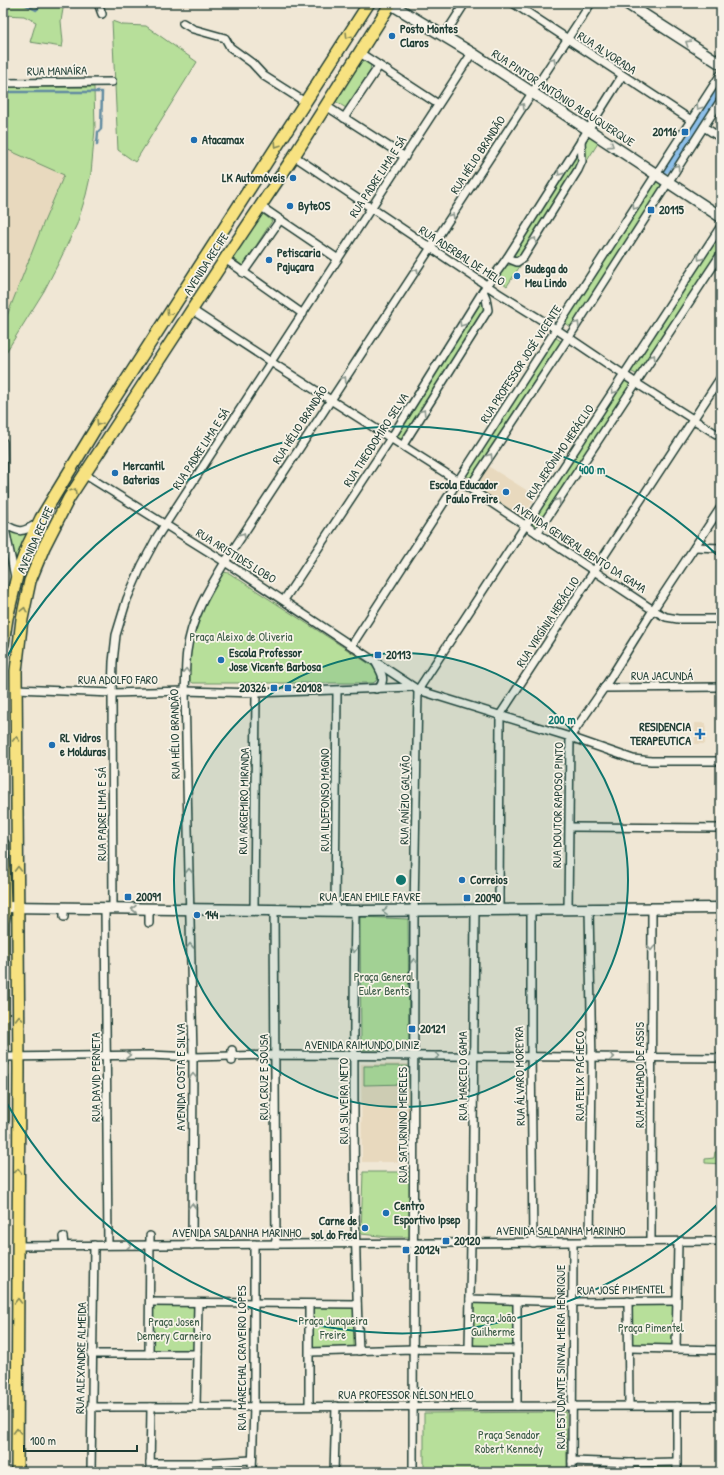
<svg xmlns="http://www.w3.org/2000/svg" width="724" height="1475" viewBox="0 0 724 1475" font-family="'Patrick Hand',sans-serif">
	<rect width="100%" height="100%" fill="#f0e7d5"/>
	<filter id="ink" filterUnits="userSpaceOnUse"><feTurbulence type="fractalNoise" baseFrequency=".025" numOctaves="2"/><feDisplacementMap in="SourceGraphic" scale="8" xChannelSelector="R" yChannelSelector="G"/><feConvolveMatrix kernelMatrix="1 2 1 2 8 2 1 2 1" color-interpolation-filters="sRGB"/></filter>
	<g filter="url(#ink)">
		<!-- built -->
		<g fill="#e8d9be">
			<path d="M3,87H94L95,129L91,173L86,195L77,224L58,264L44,290L3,358Z"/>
			<path d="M488,466L536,496L524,516L522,517L476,487V484Z"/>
			<path d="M695,723H706L705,744H695Z"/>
			<path d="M361,1064H409L408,1162H362Z"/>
		</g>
		<!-- green -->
		<g fill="#b7df9a" stroke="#6b8e67">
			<path d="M3,3H64L61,21L63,42L62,47L30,42L36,22L24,16L4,15L3,17Z"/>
			<path d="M112,21L123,25L146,26L197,62L135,162L118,150Z"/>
			<path d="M362,58L371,63L370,71L346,108L335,101L334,98Z"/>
			<path d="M3,87H94L95,129L91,173L86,195L77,224L58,264L44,291L3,357V326L43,224L64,175L6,149L3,153Z"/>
			<path d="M588,131L600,140L585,164L584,137Z"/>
			<path d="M579,145V164L521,255L514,256L513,253Z"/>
			<path d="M654,179L663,184L572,327L564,323Z"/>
			<path d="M259,211L272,221L243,266L230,256Z"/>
			<path d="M721,228V250L638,375L628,370Z"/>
			<path d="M522,263L507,286L495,277L504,266Z"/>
			<path d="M483,293L487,310L403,442L394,436Z"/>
			<path d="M553,336L561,341L470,478L465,475Z"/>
			<path d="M623,380L631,384L537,531L528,526Z"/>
			<path d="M7,527C17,534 21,535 32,529L16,572Z"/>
			<path d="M223,572L229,573L371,665L378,671L379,674L376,681L373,683H193L189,680V652L194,625L220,574Z"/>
			<path d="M360,917L408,919L409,1049L361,1050Z"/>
			<path d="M364,1066H408L407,1084L364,1085Z"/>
			<path d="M715,1152H721V1164L705,1163V1159L714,1158Z"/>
			<path d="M363,1172H410V1237H388L361,1234Z"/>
			<path d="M472,1303H516L515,1348L471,1345Z"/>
			<path d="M627,1303H674L673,1353L628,1352Z"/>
			<path d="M152,1305L196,1307L194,1351L152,1350Z"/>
			<path d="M311,1306L355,1307V1349H311Z"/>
			<path d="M566,1412L567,1472H424V1413Z"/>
			<path d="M152,1465L193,1466V1472H152Z"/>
			<path d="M675,1466V1472H629V1467Z"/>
		</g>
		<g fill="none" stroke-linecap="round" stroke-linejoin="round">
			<!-- stream -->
			<g stroke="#628ca1" stroke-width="2.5">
				<path d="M22,3L36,10L41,5L48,3"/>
				<path d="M48,3L51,5L54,3"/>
				<path d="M3,92H102L101,129L98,132L97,145"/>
			</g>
			<!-- canal -->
			<path stroke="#8ec0ea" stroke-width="8" d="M666,169L721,90"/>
			<!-- minor casing -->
			<g stroke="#1f3d34" stroke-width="10">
				<g id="minor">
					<path d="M98,3L102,14"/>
					<path d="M513,3L691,120"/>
					<path d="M183,23L193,29L225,38L230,47L252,63L264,76L305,102"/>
					<path d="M444,36L465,3"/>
					<path d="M360,53L438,104"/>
					<path d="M3,83L112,82"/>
					<path d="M326,106L405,157"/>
					<path d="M344,118L379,66"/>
					<path d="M704,127L721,138"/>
					<path d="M294,156L498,293L556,329L636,383L721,437"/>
					<path d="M260,206L338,259"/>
					<path d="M507,258L517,262L523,258L578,170L582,161L581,140"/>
					<path d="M225,259L303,314"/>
					<path d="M243,273L280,220"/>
					<path d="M192,310L271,362L469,488L653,610L666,617L678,619H721"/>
					<path d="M3,442L4,524L15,577"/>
					<path d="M403,445L488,310L486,298L483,291"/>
					<path d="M84,474L225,562L418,690L570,737L633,759L651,761H721"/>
					<path d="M469,488L569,337L721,100"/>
					<path d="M4,524C20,533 22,533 38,523"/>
					<path d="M537,533L721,254"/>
					<path d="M695,547L721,548"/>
					<path d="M284,600L393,435L483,291L507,258L622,76"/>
					<path d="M352,645L721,74"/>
					<path d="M375,661C380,671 387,678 379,688L376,689"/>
					<path d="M604,688L721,687"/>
					<path d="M16,689L112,693L185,691L256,693L412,687"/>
					<path d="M418,690L721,226"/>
					<path d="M570,827L721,828"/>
					<path d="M105,909L108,1245"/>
					<path d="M113,909L112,693L113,662L116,635L127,599L142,565L157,537L472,53"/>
					<path d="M568,909L570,737L604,688L653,610L721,507"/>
					<path d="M589,909L592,1065L590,1242"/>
					<path d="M254,910L256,693"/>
					<path d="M274,910L276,1244"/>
					<path d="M499,910L500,715L721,377"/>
					<path d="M531,910V1048L533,1243"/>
					<path d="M335,911L337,691"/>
					<path d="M355,911C353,1058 353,1205 359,1351"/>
					<path d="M64,917V908"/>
					<path d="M149,923V909"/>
					<path d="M232,1050V1061"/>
					<path d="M4,1057L150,1055L193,1057L275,1055L721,1058"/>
					<path d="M63,1237L64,1245"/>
					<path d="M651,1241L652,909"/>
					<path d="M472,1243L475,910"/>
					<path d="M192,1245L193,1057L185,691C186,678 185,664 187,651C191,618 208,590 225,562L591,3"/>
					<path d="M18,1246L721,1241"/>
					<path d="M470,1299L573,1302L676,1301"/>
					<path d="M628,1301L629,1405"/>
					<path d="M150,1302L357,1304"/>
					<path d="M309,1304V1405"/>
					<path d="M629,1348L721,1350"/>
					<path d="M469,1349L471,1243"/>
					<path d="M676,1349L678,1242"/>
					<path d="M310,1352L413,1349L517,1350"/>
					<path d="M91,1354H197"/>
					<path d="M149,1354L150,1236"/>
					<path d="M517,1406V1302"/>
					<path d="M91,1407L721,1406"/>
					<path d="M196,1407L198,1304"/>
					<path d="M572,1461L630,1463L676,1462"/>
					<path d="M150,1463H197L252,1460"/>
					<path d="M91,1472L94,1245"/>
					<path d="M150,1472L151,1407"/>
					<path d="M197,1472V1463"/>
					<path d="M252,1472L254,1406V1244"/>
					<path d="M334,1472L336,1406"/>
					<path d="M413,1472L414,910L418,690"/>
					<path d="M572,1472L573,1243"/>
					<path d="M630,1472V1463"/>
					<path d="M677,1472V1406"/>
				</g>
			</g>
			<!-- secondary casing -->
			<g stroke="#1f3d34" stroke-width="13">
				<g id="secondary">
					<path d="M389,3L472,53L721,217"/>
					<path d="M626,3L721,64"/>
					<path d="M5,907L355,911L721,908"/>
				</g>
			</g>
			<!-- primary casing -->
			<g stroke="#1f3d34" stroke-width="14">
				<g id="primary">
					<path d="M3,644L7,618L18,572L28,545L41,518L100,421L369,3"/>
					<path d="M3,844L5,907L3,923V1120"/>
					<path d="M17,1472L19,1068L16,671L22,619L30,581L44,547L69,498L225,259L294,156L391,3"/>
				</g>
			</g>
			<!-- minor -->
			<use href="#minor" stroke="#f7f3e8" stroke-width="7"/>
			<!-- secondary -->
			<use href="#secondary" stroke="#f7f3e8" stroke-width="10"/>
			<!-- primary -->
			<use href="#primary" stroke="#f7e281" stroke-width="11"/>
			<!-- tram -->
			<g stroke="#1f3d34" stroke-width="1">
				<path d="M96,3L98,11"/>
				<path d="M3,399L6,390"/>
			</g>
		</g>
		<!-- one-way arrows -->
		<defs><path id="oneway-chevron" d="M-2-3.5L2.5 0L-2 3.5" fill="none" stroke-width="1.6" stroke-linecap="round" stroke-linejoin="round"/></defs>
		<g stroke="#808757">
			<use href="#oneway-chevron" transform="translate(348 36) rotate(123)"/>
			<use href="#oneway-chevron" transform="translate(277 145) rotate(123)"/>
			<use href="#oneway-chevron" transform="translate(169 313) rotate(123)"/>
			<use href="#oneway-chevron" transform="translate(99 423) rotate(122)"/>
			<use href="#oneway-chevron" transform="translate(74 491) rotate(-58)"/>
			<use href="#oneway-chevron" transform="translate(24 610) rotate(-77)"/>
			<use href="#oneway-chevron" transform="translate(16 739) rotate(-91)"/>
			<use href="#oneway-chevron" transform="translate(18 869) rotate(-91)"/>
			<use href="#oneway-chevron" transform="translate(19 1018) rotate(-90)"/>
			<use href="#oneway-chevron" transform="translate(18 1171) rotate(-89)"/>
			<use href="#oneway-chevron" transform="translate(18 1301) rotate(-90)"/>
			<use href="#oneway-chevron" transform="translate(17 1431) rotate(-90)"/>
		</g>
		<g stroke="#8b988e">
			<use href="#oneway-chevron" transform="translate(688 43) rotate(-147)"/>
			<use href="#oneway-chevron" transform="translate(553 60) rotate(-57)"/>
			<use href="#oneway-chevron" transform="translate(522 106) rotate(-57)"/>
			<use href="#oneway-chevron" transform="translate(699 107) rotate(124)"/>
			<use href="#oneway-chevron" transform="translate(611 145) rotate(33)"/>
			<use href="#oneway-chevron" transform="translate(677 167) rotate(-56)"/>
			<use href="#oneway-chevron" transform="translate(560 173) rotate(122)"/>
			<use href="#oneway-chevron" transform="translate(635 207) rotate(123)"/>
			<use href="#oneway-chevron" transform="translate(452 216) rotate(-57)"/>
			<use href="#oneway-chevron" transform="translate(534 240) rotate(-58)"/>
			<use href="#oneway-chevron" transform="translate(700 258) rotate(123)"/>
			<use href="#oneway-chevron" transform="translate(416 271) rotate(-56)"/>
			<use href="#oneway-chevron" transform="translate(462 324) rotate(122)"/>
			<use href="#oneway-chevron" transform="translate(577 324) rotate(-57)"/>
			<use href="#oneway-chevron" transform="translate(653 357) rotate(-57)"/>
			<use href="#oneway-chevron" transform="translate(344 379) rotate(-56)"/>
			<use href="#oneway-chevron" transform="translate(614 391) rotate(124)"/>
			<use href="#oneway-chevron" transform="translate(423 412) rotate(-58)"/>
			<use href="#oneway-chevron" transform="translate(490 456) rotate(-57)"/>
			<use href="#oneway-chevron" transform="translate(558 501) rotate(-57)"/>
			<use href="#oneway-chevron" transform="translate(243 535) rotate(-57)"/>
			<use href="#oneway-chevron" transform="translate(186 671) rotate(-88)"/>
			<use href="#oneway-chevron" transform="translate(189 871) rotate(-91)"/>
			<use href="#oneway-chevron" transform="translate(134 909) rotate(-180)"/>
			<use href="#oneway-chevron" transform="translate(385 911) rotate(179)"/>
			<use href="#oneway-chevron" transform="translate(190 946) rotate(-92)"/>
			<use href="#oneway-chevron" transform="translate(651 948) rotate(90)"/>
			<use href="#oneway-chevron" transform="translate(354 950) rotate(91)"/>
			<use href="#oneway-chevron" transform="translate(414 961) rotate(-90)"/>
			<use href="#oneway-chevron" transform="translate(128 1055) rotate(-1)"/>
			<use href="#oneway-chevron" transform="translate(437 1056)"/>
			<use href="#oneway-chevron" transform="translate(612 1057)"/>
			<use href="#oneway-chevron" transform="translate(193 1076) rotate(-90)"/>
			<use href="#oneway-chevron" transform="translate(192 1206) rotate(-90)"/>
			<use href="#oneway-chevron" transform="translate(129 1245)"/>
		</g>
	</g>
	<!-- distance rings -->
	<circle cx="401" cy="880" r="227" fill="#0f766e" fill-opacity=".12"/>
	<g fill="none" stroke="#0f766e" stroke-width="2">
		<circle cx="401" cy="880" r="227"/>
		<path d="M719 1203A453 453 0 0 1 5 1100M5 660A453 453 0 0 1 719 557"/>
	</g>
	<!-- markers -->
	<g fill="#1f6fb2" stroke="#f7f3e8" stroke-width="1.5">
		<circle cx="392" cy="36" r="4"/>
		<rect x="681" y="128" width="8" height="8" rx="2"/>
		<circle cx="194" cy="140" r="4"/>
		<circle cx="293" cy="178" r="4"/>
		<circle cx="290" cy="206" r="4"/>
		<rect x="647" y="206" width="8" height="8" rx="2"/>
		<circle cx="269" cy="260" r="4"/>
		<circle cx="517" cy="276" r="4"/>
		<circle cx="115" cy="473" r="4"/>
		<circle cx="506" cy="492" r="4"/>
		<rect x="374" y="651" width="8" height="8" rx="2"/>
		<circle cx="221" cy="660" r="4"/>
		<rect x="270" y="684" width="8" height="8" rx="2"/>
		<rect x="284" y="684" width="8" height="8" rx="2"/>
		<path d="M698 728h4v4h4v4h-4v4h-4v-4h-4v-4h4z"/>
		<circle cx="52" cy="745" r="4"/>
		<circle cx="462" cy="880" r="4"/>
		<rect x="124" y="893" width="8" height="8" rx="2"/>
		<rect x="463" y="894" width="8" height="8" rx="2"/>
		<circle cx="197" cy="915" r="4"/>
		<rect x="408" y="1025" width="8" height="8" rx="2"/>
		<circle cx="386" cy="1213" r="4"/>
		<circle cx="365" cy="1228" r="4"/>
		<rect x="442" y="1237" width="8" height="8" rx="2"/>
		<rect x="402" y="1246" width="8" height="8" rx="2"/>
	</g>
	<g text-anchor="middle" stroke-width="3.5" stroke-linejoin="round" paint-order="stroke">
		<!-- poi labels -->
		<g font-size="12" font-weight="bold" fill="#1f3d34" stroke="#f7f3e8" text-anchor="start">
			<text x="400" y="33">Posto Montes<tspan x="400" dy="14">Claros</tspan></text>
			<text x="677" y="136" text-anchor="end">20116</text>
			<text x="202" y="144">Atacamax</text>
			<text x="285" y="182" text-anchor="end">LK Automóveis</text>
			<text x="298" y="210">ByteOS</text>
			<text x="659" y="214">20115</text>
			<text x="277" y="257">Petiscaria<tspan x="277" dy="14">Pajuçara</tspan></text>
			<text x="525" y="273">Budega do<tspan x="525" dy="14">Meu Lindo</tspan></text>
			<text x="123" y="470">Mercantil<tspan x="123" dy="14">Baterias</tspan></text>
			<text x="498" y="489" text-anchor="end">Escola Educador<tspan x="498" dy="14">Paulo Freire</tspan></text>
			<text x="229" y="657">Escola Professor<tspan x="229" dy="14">Jose Vicente Barbosa</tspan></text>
			<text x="386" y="659">20113</text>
			<text x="266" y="692" text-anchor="end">20326</text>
			<text x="296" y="692">20108</text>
			<text x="691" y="731" text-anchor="end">RESIDENCIA<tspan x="691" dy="14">TERAPEUTICA</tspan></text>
			<text x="60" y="742">RL Vidros<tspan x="60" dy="14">e Molduras</tspan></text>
			<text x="470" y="884">Correios</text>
			<text x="136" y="901">20091</text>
			<text x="475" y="902">20090</text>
			<text x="205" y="919">144</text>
			<text x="420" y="1033">20121</text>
			<text x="394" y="1210">Centro<tspan x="394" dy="14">Esportivo Ipsep</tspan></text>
			<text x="357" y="1225" text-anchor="end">Carne de<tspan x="357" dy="14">sol do Fred</tspan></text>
			<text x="454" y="1245">20120</text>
			<text x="414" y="1254">20124</text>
		</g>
		<!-- street labels -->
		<g font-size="12" fill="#1f3d34" stroke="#f7f3e8">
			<text transform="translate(607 53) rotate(33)" y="4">RUA ALVORADA</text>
			<text transform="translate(57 71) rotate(-1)" y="4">RUA MANAÍRA</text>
			<text transform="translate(563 98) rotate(33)" y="4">RUA PINTOR ANTÔNIO ALBUQUERQUE</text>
			<text transform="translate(478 155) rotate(-57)" y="4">RUA HÉLIO BRANDÃO</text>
			<text transform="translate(378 177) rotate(-57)" y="4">RUA PADRE LIMA E SÁ</text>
			<text transform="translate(462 256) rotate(33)" y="4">RUA ADERBAL DE MELO</text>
			<text transform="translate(206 264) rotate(-57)" y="4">AVENIDA RECIFE</text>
			<text transform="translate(521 364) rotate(-57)" y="4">RUA PROFESSOR JOSÉ VICENTE</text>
			<text transform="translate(300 425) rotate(-57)" y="4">RUA HÉLIO BRANDÃO</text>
			<text transform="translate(376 440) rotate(-57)" y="4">RUA THEODOMIRO SELVA</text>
			<text transform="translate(201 449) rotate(-57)" y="4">RUA PADRE LIMA E SÁ</text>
			<text transform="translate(560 452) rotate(-56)" y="4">RUA JERÔNIMO HERÁCLIO</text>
			<text transform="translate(35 540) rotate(-66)" y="4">AVENIDA RECIFE</text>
			<text transform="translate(580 548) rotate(33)" y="4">AVENIDA GENERAL BENTO DA GAMA</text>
			<text transform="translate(236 556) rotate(32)" y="4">RUA ARISTIDES LOBO</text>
			<text transform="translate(548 622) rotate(-57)" y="4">RUA VIRGÍNIA HERÁCLIO</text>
			<text x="662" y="680">RUA JACUNDÁ</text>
			<text x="118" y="684">RUA ADOLFO FARO</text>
			<text transform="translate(175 734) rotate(-91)" y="4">RUA HÉLIO BRANDÃO</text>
			<text transform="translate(325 800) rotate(-90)" y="4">RUA ILDEFONSO MAGNO</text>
			<text transform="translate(405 800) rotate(-89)" y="4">RUA ANÍZIO GALVÃO</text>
			<text transform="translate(244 801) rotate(-89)" y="4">RUA ARGEMIRO MIRANDA</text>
			<text transform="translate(558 805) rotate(-89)" y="4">RUA DOUTOR RAPOSO PINTO</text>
			<text transform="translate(102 814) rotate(-90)" y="4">RUA PADRE LIMA E SÁ</text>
			<text x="370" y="901">RUA JEAN EMILE FAVRE</text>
			<text x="362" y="1049">AVENIDA RAIMUNDO DINIZ</text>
			<text transform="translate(640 1075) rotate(-90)" y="4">RUA MACHADO DE ASSIS</text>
			<text transform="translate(463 1076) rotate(-90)" y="4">RUA MARCELO GAMA</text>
			<text transform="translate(520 1076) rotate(-91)" y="4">RUA ÁLVARO MOREYRA</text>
			<text transform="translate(580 1076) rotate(-90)" y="4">RUA FELIX PACHECO</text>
			<text transform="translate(96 1077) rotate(-90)" y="4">RUA DAVID PERNETA</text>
			<text transform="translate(181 1077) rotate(-90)" y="4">AVENIDA COSTA E SILVA</text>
			<text transform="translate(264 1077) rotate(-90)" y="4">RUA CRUZ E SOUSA</text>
			<text transform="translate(344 1101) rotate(-90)" y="4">RUA SILVEIRA NETO</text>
			<text transform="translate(403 1125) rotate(-90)" y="4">RUA SATURNINO MEIRELES</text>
			<text x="561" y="1235">AVENIDA SALDANHA MARINHO</text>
			<text x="237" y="1237">AVENIDA SALDANHA MARINHO</text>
			<text transform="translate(621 1290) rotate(-1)" y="4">RUA JOSÉ PIMENTEL</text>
			<text transform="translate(561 1357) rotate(-90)" y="4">RUA ESTUDANTE SINVAL MEIRA HENRIQUE</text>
			<text transform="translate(81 1358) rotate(-89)" y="4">RUA ALEXANDRE ALMEIDA</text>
			<text transform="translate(242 1358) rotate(-90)" y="4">RUA MARECHAL CRAVEIRO LOPES</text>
			<text x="406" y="1399">RUA PROFESSOR NÉLSON MELO</text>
		</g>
		<!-- park labels -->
		<g font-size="12" fill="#3d5d48" stroke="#f7f3e8">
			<text x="241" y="641">Praça Aleixo de Oliveria</text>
			<text x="384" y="981">Praça General<tspan x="384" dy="14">Euler Bents</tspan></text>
			<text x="493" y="1322">Praça João<tspan x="493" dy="14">Guilherme</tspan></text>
			<text x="333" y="1325">Praça Junqueira<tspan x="333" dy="14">Freire</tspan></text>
			<text x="174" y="1326">Praça Josen<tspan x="174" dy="14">Demery Carneiro</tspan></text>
			<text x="651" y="1332">Praça Pimentel</text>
			<text x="509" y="1439">Praça Senador<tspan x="509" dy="14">Robert Kennedy</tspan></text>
		</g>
	</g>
	<circle cx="401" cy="880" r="6" fill="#0f766e" stroke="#f7f3e8" stroke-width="2"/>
	<g font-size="12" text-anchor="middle" font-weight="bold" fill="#0f766e" stroke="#f7f3e8" stroke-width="3.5" stroke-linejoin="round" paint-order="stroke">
		<text x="592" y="474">400 m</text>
		<text x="562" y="724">200 m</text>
	</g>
	<!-- margin -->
	<rect width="724" height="1475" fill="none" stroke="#f7f3e8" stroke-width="16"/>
	<rect x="8" y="8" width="708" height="1459" fill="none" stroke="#1f3d34" stroke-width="1.5" filter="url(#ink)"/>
	<!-- scale -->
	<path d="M24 1445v6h113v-6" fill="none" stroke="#1f3d34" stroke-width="2"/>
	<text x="30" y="1445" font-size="12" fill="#1f3d34" stroke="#f7f3e8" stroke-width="3" paint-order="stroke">100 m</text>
</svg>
